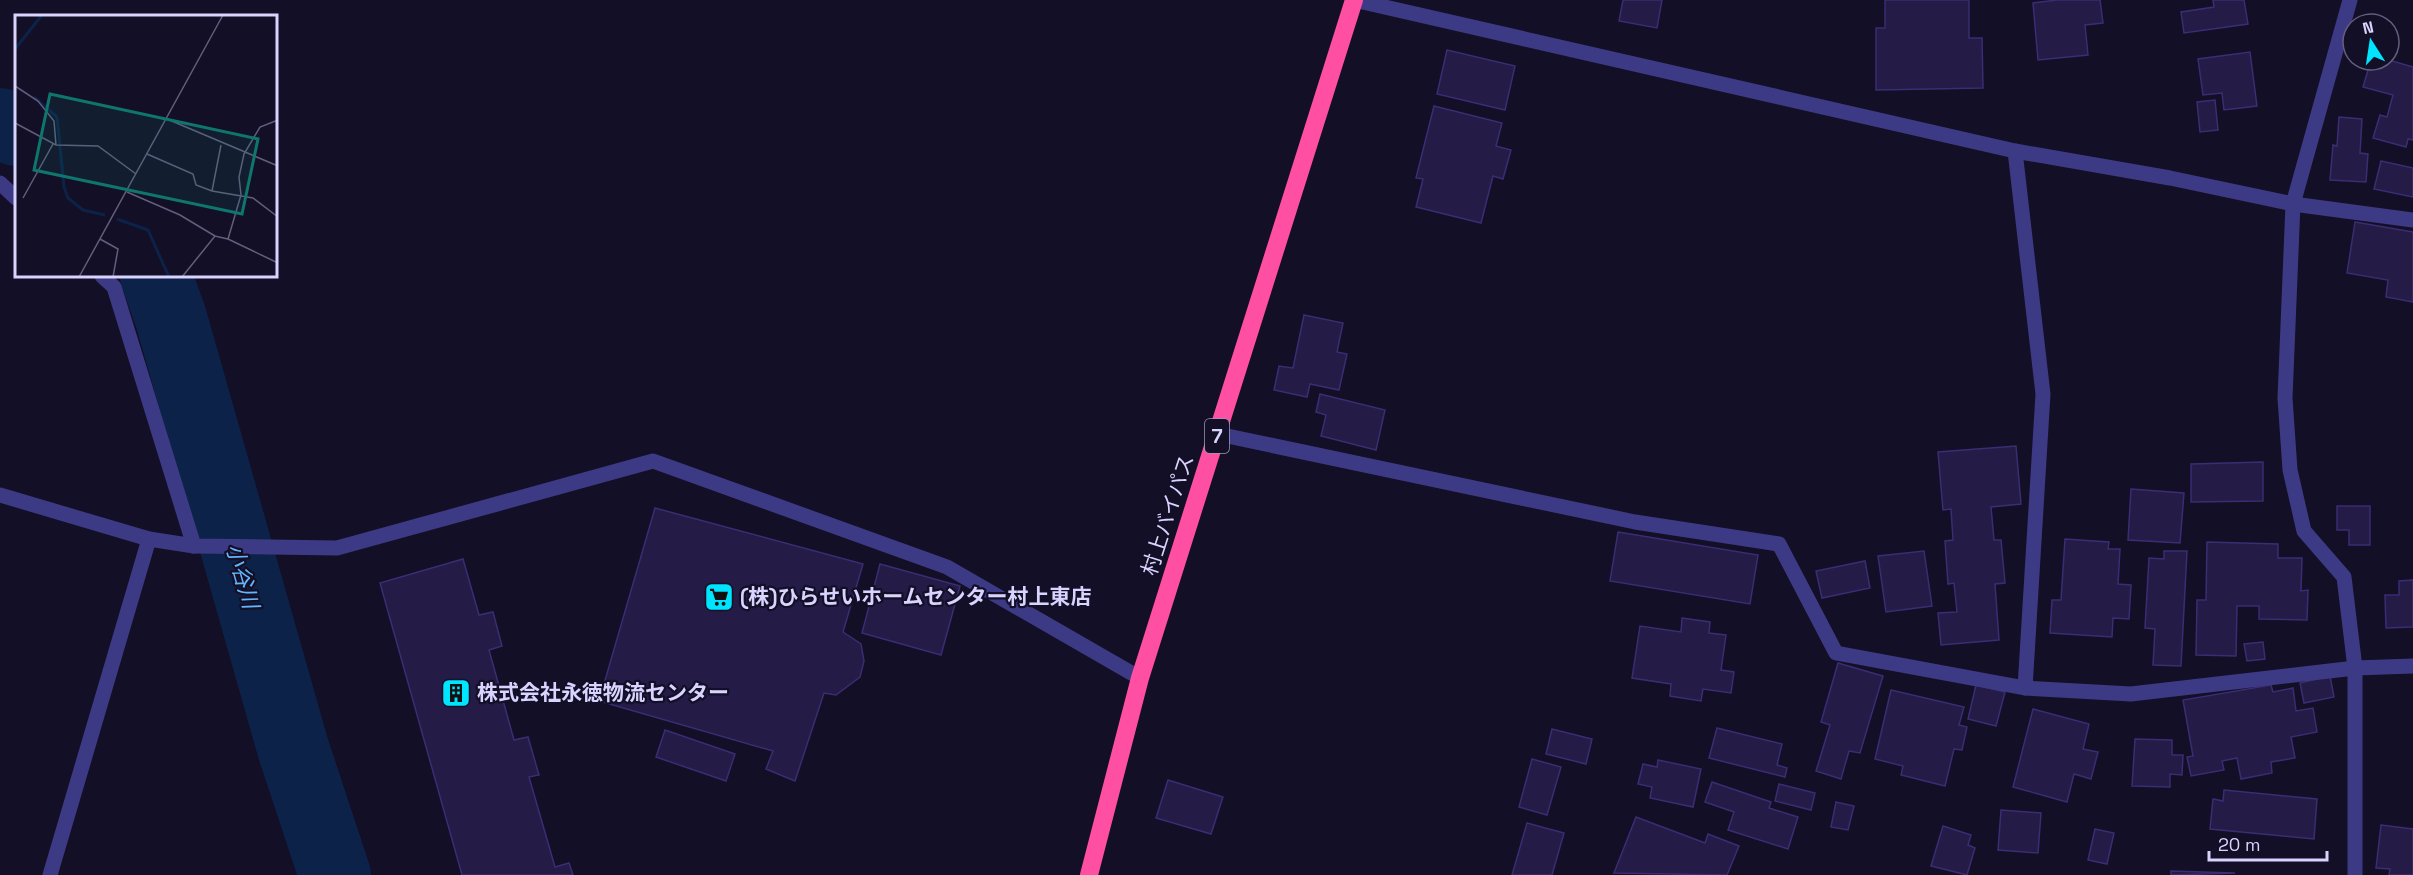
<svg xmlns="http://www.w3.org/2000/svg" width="2413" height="875" viewBox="0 0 2413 875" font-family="'Space Grotesk','Noto Sans JP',sans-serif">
	<rect width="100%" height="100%" fill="#130f26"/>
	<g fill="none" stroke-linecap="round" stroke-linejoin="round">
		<!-- river -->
		<g stroke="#0c2248" stroke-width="72">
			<path d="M0,124L16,130"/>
			<path d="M156,276L171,318L293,748L335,875"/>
		</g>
	</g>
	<!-- building -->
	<g fill="#241b47" stroke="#3b2d73" stroke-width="1.5">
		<path d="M1623,0H1662L1657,28L1619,21Z"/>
		<path d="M1885,0H1969V38H1982L1983,88L1876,90V28H1885Z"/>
		<path d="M2057,0H2100L2103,23L2085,25L2088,55L2038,60L2033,3Z"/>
		<path d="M2213,0H2244L2248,24L2184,33L2181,12L2214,7Z"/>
		<path d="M1447,50L1515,66L1505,110L1437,94Z"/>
		<path d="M2250,52L2257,106L2224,110L2222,93L2203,95L2198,59Z"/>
		<path d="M2371,60H2389L2413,67V140L2408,139L2406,147L2373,138L2380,115L2387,117L2393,95L2363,87Z"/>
		<path d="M2215,100L2218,130L2200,132L2197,102Z"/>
		<path d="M1434,106L1502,123L1496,146L1511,150L1503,179L1493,176L1481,223L1416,207L1423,179L1416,178Z"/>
		<path d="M2339,117L2362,119L2360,153L2368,154L2366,182L2330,180L2333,145L2337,146Z"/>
		<path d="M2381,161L2413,168V197L2374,189Z"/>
		<path d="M2355,222L2413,232V302L2386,297L2388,280L2347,273Z"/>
		<path d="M1304,315L1343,323L1337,352L1347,354L1339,390L1310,384L1307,397L1274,390L1279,366L1293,368Z"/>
		<path d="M1320,394L1385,410L1376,450L1321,436L1326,415L1316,412Z"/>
		<path d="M2016,446L2021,504L1991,507L1994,540H2001L2005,583L1995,584L1999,640L1941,645L1938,613L1957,612L1954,583L1948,584L1945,541L1953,540L1951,509L1943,510L1938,452Z"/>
		<path d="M2263,462V501L2191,502V464Z"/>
		<path d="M2131,489L2184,493L2180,543L2128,540Z"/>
		<path d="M2337,506H2370V545H2349V530H2337Z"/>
		<path d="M655,508L863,564L843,632L861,644L864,661L860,677L836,695L824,693L795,781L766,769L773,751L599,701Z"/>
		<path d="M1618,532L1758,555L1750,604L1610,581Z"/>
		<path d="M2065,539L2109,542L2108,549H2120L2118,584L2131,585L2129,619L2113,618L2112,637L2050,633L2052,600H2061Z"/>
		<path d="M2207,542L2278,544V558H2302L2301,591L2308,590L2307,620L2259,619V606H2237L2236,656L2196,655L2197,600H2206Z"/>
		<path d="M1924,551L1932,606L1886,612L1878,556Z"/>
		<path d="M2164,551H2187L2181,666L2153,665L2155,629L2145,628L2149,558L2164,559Z"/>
		<path d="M463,559L479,615L493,612L502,646L489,650L514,740L528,737L539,775L529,777L555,867L569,863L573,875H462L380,583Z"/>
		<path d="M1865,561L1870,588L1822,598L1816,571Z"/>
		<path d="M880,564L960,586L941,655L862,633Z"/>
		<path d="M2413,580V627L2386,628L2385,595H2399V581Z"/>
		<path d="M1682,618L1710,622L1709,633L1726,635L1721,670L1734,672L1731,693L1703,689L1701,701L1670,696L1671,684L1632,678L1640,626L1681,632Z"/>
		<path d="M2263,642L2265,659L2247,661L2244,644Z"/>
		<path d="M1838,663L1883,676L1860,753L1849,751L1841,779L1816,771L1830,725L1821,722Z"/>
		<path d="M2330,676L2334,697L2304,703L2300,683Z"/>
		<path d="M1976,685L2005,692L1996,726L1968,719Z"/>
		<path d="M2271,685L2273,692L2293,688L2296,711L2313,708L2317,732L2291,737L2295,758L2271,762L2272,773L2241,779L2237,758L2222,761L2224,770L2191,776L2187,757L2193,756L2183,700Z"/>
		<path d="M1891,690L1964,707L1959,725L1967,727L1962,750L1954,749L1945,786L1901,775L1903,766L1875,759Z"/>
		<path d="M2033,709L2089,724L2083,749L2098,752L2091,779L2074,774L2067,802L2013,787Z"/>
		<path d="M1717,728L1782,744L1777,765L1787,768L1785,777L1709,758Z"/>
		<path d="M1552,729L1592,739L1586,764L1546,754Z"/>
		<path d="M665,730L735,754L726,781L656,757Z"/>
		<path d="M2135,739L2172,740V755H2183L2182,775L2170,774V787L2132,786Z"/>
		<path d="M1532,759L1561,767L1547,815L1519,807Z"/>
		<path d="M1658,760L1701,769L1693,807L1650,798L1652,787L1638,784L1643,764L1657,767Z"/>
		<path d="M1168,780L1223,797L1211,834L1156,818Z"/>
		<path d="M1712,782L1771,802L1769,808L1798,817L1788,849L1728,830L1734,812L1705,802Z"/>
		<path d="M1779,784L1815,793L1811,810L1775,801Z"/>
		<path d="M2224,790L2317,799L2314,839L2210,829L2213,799L2223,801Z"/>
		<path d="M1836,802L1854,806L1848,830L1831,827Z"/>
		<path d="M2001,810L2041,813L2038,853L1998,850Z"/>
		<path d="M1636,817L1705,843L1708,834L1739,846L1727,875L1614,873Z"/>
		<path d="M1527,823L1564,833L1552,875H1512Z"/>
		<path d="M2381,825L2413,829V875H2389L2390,869L2376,868Z"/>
		<path d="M1943,826L1971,835L1968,845L1975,848L1967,875L1931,866Z"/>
		<path d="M2095,829L2114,833L2107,864L2088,860Z"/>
		<path d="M2171,871L2235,873L2171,875Z"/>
	</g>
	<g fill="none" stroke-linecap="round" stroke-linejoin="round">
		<!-- minor -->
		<g stroke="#3d3a85" stroke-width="15">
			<path d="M1354,0L2015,151L2170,178L2293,204L2413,220"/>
			<path d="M2350,0L2293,204L2285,398L2290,470L2304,531L2344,577L2355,668V875"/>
			<path d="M2015,151L2043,394L2025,688"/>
			<path d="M0,183L16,198"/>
			<path d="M102,276L114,287L194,546"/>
			<path d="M1218,434L1635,522L1779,544L1836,653L2025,688L2131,694L2355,668L2413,666"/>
			<path d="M0,495L149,539L194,546L337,548L653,461L947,567L1140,678"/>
			<path d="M50,875L149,539"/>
		</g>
		<!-- highway -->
		<path stroke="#ff4fa3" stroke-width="18" d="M1089,875L1140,678L1354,0"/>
	</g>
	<!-- icons -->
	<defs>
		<g id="supermarket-square" transform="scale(1.5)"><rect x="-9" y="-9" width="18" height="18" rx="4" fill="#00e5ff" stroke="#130f26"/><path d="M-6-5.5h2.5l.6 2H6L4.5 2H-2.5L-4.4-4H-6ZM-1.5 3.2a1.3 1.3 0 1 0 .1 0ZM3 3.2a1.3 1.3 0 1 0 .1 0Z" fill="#111"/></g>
		<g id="building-square" transform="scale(1.5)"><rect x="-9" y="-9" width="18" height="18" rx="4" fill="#00e5ff" stroke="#130f26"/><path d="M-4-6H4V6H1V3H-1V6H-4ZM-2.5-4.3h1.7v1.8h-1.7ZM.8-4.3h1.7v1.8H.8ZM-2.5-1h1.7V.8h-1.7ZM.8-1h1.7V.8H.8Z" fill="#111"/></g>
	</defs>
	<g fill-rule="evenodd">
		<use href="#supermarket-square" x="719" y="597"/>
		<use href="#building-square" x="456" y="693"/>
	</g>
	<g text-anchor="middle" stroke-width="4.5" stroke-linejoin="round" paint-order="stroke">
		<!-- shield labels -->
		<rect fill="#130f26" stroke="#9e99be" stroke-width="1.5" x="1205" y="419" width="24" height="34" rx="4.5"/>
		<g font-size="20" font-weight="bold" fill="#d9d4ff">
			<text x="1217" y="443">7</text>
		</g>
		<!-- street labels -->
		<g font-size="21" fill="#d9d4ff" stroke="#130f26">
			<text transform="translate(1168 515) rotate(-72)" y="7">村上バイパス</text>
		</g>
		<!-- poi labels -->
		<g font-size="21" font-weight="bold" fill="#d9d4ff" stroke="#130f26" text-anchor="start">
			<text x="740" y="604">(株)ひらせいホームセンター村上東店</text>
			<text x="477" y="700">株式会社永徳物流センター</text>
		</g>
		<!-- water labels -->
		<g font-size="22" font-style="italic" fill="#62b6ff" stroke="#130f26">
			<text transform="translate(243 576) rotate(74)" y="8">小谷川</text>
		</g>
	</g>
	<!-- overview -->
	<g transform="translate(15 15)">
		<rect width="262" height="262" fill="#130f26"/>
		<path fill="none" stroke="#0c2248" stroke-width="3" d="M0,34L27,0M19,82L42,102L49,172L53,183L68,195L90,200M102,204L133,215L154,262"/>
		<path fill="none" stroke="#625e7d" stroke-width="1.5" d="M0,71L23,86L39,106L41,130M152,104L263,151M0,108L41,130L83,131L121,159M132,139L178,159L181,170L197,176L238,183L263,202M197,176L206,130M112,177L165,200L200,221M8,183L38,129M85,224L103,234L98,262M213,224L263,248M64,262L208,0M167,262L200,221L213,224L226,180L224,162L229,139L245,112L263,105"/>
		<path fill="#0f766e" fill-opacity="0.15" stroke="#0f766e" stroke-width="3" d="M35,79L243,124L227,199L19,155Z"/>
		<rect width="262" height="262" fill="none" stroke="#d9d4ff" stroke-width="3"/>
	</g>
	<!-- north arrow -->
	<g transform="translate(2371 42) rotate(348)"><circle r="28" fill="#130f26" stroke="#625e7d" stroke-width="1.5"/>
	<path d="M0-4.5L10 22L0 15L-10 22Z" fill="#00e5ff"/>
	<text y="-9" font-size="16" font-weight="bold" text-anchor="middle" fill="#d9d4ff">N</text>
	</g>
	<!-- scale -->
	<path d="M2209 851v9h118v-9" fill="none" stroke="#d9d4ff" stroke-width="3"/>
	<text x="2218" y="851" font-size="18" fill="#d9d4ff" stroke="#130f26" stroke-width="4.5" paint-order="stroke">20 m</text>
</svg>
